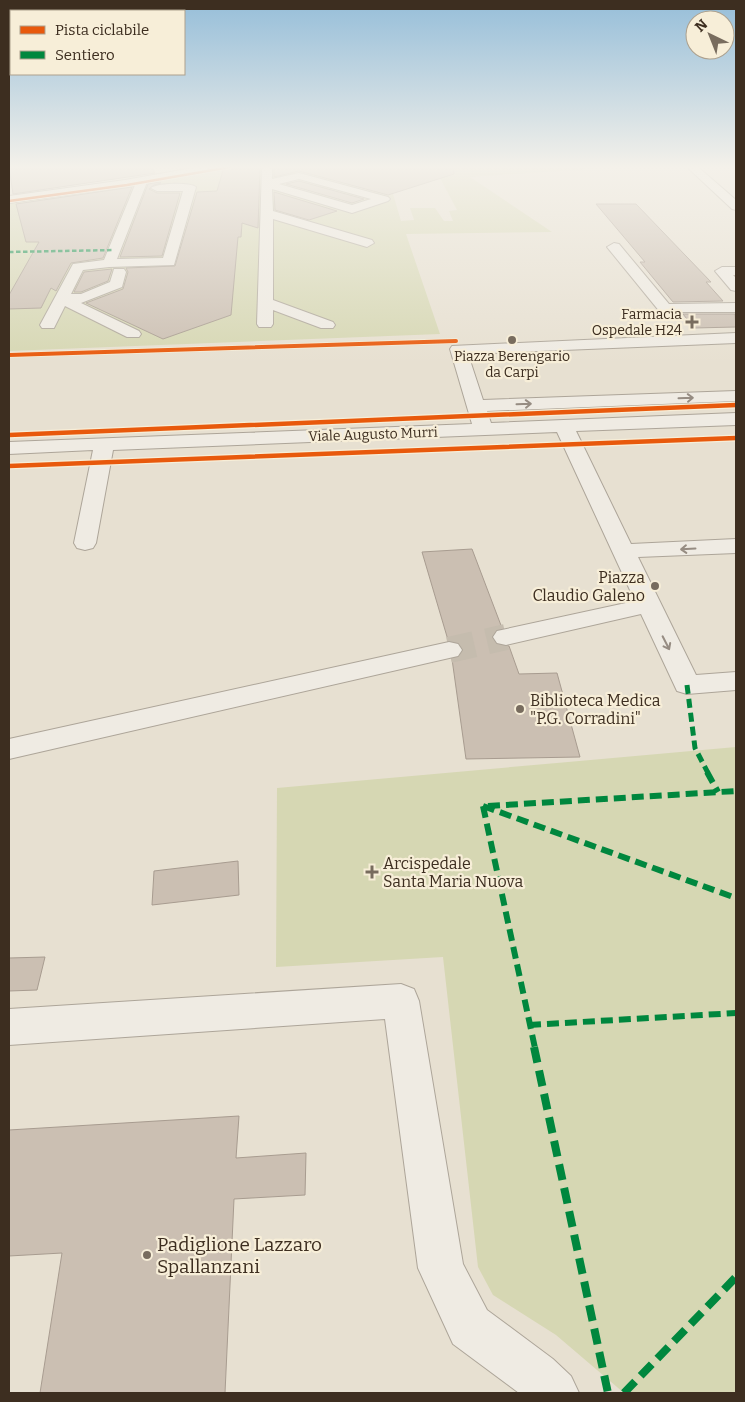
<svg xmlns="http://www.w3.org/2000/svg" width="745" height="1402" viewBox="0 0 745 1402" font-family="Bitter,serif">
	<rect width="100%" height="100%" fill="#e7e0d1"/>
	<!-- green -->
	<g fill="#d6d7b3">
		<path d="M223,167H385L401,221L414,220L410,208H435L444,221H453L449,211L457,210L440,178L428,173L427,167H619L470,177L552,232L406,234L440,334L9,351V200L134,182Z"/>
		<path d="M736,747V1393H624L556,1335L493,1295L478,1267L443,957L276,967L277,788Z"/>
	</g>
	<!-- building -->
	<g fill="#cbbfb2" stroke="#a89c90">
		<path d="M9,167H151L155,173L13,194Z"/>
		<path d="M224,167H260L258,228L242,223L241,237H238L231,315L163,339L86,303L123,289L128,272L126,268L175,266L197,192L217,191Z"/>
		<path d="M274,167H453L454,174L388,195L299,171L274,177Z"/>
		<path d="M299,181L364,199L352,203L286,184Z"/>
		<path d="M160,182L161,183L154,185L149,189L157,193H180L162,256L120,257L148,184Z"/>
		<path d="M132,187L103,258L71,263L56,291L51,288L41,308L9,309V295L39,242H26L16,204Z"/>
		<path d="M274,192L337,211L309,220L275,210Z"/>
		<path d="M596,204H636L711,282H706L723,301L673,302L640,262H645Z"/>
		<path d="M112,269L108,281L81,292H74L84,272Z"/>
		<path d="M683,314H735L736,327L694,328Z"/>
		<path d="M472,549L502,628L495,630L491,638L497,645L509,646L519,674L557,673L580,757L466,759L452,659L460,657L464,649L458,642L448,640L422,552Z"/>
		<path d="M238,861L239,895L152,905L154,871Z"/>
		<path d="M45,957L37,990L9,991V958Z"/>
		<path d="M239,1116L236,1158L306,1153L305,1195L234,1199L225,1393H40L62,1253L9,1256V1130Z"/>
	</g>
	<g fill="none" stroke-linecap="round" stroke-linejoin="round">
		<!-- minor-tunnel -->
		<path stroke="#c5bcae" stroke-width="26" stroke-dasharray="26 13" stroke-linecap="butt" d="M449,650L506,637"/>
		<!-- minor casing -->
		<g stroke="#ada599" stroke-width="2">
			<g id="minor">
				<path d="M198,167H220L215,170L147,182L117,259L163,258L183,191H157L151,188C157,183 190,182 196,187L174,265L109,267L83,270L71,294H81L110,282L114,269H124L126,272L122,287L81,303L139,331L141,334L139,337H127L65,306L54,328H42L40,325L73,264L104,260L135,185L9,203V196L125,180Z"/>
				<path d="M262,167H272V179L299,173L388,197L390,199L388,201L352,213L272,189L273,211L372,240L374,243L367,247L273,219V300L333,322L335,325L333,328H321L273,310V324L271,327H259L257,324ZM299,179L371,199L352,205L279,184Z"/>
				<path d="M687,167H698L736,200V210L732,209Z"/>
				<path d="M614,243L619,244L669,304L736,303V312H660L607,247Z"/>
				<path d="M722,267H736V275H733L736,278V291L731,290L715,271Z"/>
				<path d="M736,333V343L468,354L483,400L736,391V401L487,411L491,423L736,413V425L576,431L631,544L736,539V553L638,557L696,675L736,672V690L687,694L677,691L641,614L506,645L497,643L493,637L497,631L635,601L557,432L113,450L96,543L93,548L85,550L77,548L74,543L93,450L9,454V442L472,424L450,349L452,346Z"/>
				<path d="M449,642L458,644L462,650L458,656L9,759V739Z"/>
				<path d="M401,984L414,989L419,1001L463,1264L487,1310L553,1359L571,1376L579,1393H519L453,1344L418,1268L385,1019L9,1045V1009Z"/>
			</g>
		</g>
		<!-- minor -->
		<use href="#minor" fill="#efebe3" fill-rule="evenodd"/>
		<!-- quiet-far3 -->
		<path stroke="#00873e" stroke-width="2.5" stroke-dasharray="4.5 2.5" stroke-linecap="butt" d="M9,252L114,250"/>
		<!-- quiet-far2 -->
		<path stroke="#00873e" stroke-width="5" stroke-dasharray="9 5" stroke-linecap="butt" d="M687,685L695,748L708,773"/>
		<!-- quiet-far1 -->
		<g stroke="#00873e" stroke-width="6" stroke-dasharray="12 6" stroke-linecap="butt">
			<path d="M707,772L718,792"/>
			<path d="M483,806L535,1048"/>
			<path d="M483,806L736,898"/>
			<path d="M488,806L736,791"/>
			<path d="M529,1025L736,1013"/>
		</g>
		<!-- quiet -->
		<g stroke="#00873e" stroke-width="8" stroke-dasharray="16 8" stroke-linecap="butt">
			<path d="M534,1047L608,1393"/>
			<path d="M624,1393L736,1277"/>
		</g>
		<!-- cycleway-far2 casing -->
		<g stroke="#f7eed8" stroke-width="4">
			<path id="cycleway-far2" d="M9,201L127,185L230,167"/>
		</g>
		<!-- cycleway-far1 casing -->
		<g stroke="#f7eed8" stroke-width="5.5">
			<path id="cycleway-far1" d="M9,355L456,341"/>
		</g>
		<!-- cycleway casing -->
		<g stroke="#f7eed8" stroke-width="7">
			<g id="cycleway">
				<path d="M9,435L736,405"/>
				<path d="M9,466L736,438"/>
			</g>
		</g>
		<!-- cycleway-far2 -->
		<use href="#cycleway-far2" stroke="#e8590c" stroke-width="2.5"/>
		<!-- cycleway-far1 -->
		<use href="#cycleway-far1" stroke="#e8590c" stroke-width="4"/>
		<!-- cycleway -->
		<use href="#cycleway" stroke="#e8590c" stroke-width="4.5"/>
	</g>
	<!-- one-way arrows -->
	<defs><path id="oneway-shaft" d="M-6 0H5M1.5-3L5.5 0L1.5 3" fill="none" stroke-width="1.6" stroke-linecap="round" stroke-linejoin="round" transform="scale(1.25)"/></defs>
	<g stroke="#968c82">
		<use href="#oneway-shaft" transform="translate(686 398) rotate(-2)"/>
		<use href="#oneway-shaft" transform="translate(524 404) rotate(-2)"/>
		<use href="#oneway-shaft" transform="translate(688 549) rotate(177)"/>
		<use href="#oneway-shaft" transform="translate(666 643) rotate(63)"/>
	</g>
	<!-- sky -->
	<linearGradient id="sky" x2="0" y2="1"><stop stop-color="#96bed9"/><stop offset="0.46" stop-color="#f4f1ea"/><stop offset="1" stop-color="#f4f1ea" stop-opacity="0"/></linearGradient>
	<rect width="745" height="363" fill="url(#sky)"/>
	<!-- markers -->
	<g fill="#786c5e" stroke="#f7eed8" stroke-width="2">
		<path d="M689.5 314.5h5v5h5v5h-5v5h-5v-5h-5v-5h5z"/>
		<circle cx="512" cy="340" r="5"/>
		<circle cx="655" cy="586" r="5"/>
		<circle cx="520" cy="709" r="5"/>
		<path d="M369.5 864.5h5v5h5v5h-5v5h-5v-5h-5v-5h5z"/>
		<circle cx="147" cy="1255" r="5"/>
	</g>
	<g text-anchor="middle" stroke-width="4.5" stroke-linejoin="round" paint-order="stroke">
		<!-- far-poi labels -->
		<g font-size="14" fill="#3d2e20" stroke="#f7eed8" text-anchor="end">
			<text x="682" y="319">Farmacia<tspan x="682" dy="16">Ospedale H24</tspan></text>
			<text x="512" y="361" text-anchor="middle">Piazza Berengario<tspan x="512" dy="16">da Carpi</tspan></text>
		</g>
		<!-- far-street labels -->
		<g font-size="14" fill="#3d2e20" stroke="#f7eed8">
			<text transform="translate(373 434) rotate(-2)" y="5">Viale Augusto Murri</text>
		</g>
		<!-- poi labels -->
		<g font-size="16" fill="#3d2e20" stroke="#f7eed8" text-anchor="start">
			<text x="645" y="583" text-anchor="end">Piazza<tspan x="645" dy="18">Claudio Galeno</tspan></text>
			<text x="530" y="706">Biblioteca Medica<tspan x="530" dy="18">"P.G. Corradini"</tspan></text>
			<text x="383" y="869">Arcispedale<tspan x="383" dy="18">Santa Maria Nuova</tspan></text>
		</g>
		<!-- near-poi labels -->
		<g font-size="19" fill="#3d2e20" stroke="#f7eed8" text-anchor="start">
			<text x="157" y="1251">Padiglione Lazzaro<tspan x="157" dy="22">Spallanzani</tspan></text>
		</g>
	</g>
	<!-- border -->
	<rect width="745" height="1402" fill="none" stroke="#3d2e20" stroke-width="20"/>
	<!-- legend -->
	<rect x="10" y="10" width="175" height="65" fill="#f7eed8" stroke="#ada18e"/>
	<rect x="20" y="26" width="25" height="8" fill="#e8590c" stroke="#ada18e"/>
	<text x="55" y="35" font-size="15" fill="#3d2e20">Pista ciclabile</text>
	<rect x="20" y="51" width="25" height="8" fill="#00873e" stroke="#ada18e"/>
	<text x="55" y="60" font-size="15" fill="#3d2e20">Sentiero</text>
	<!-- north arrow -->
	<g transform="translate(710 35) rotate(317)"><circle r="24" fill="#f7eed8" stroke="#ada18e"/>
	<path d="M0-4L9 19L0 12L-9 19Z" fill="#786c5e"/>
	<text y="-8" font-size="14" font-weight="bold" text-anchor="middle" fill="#3d2e20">N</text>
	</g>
</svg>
